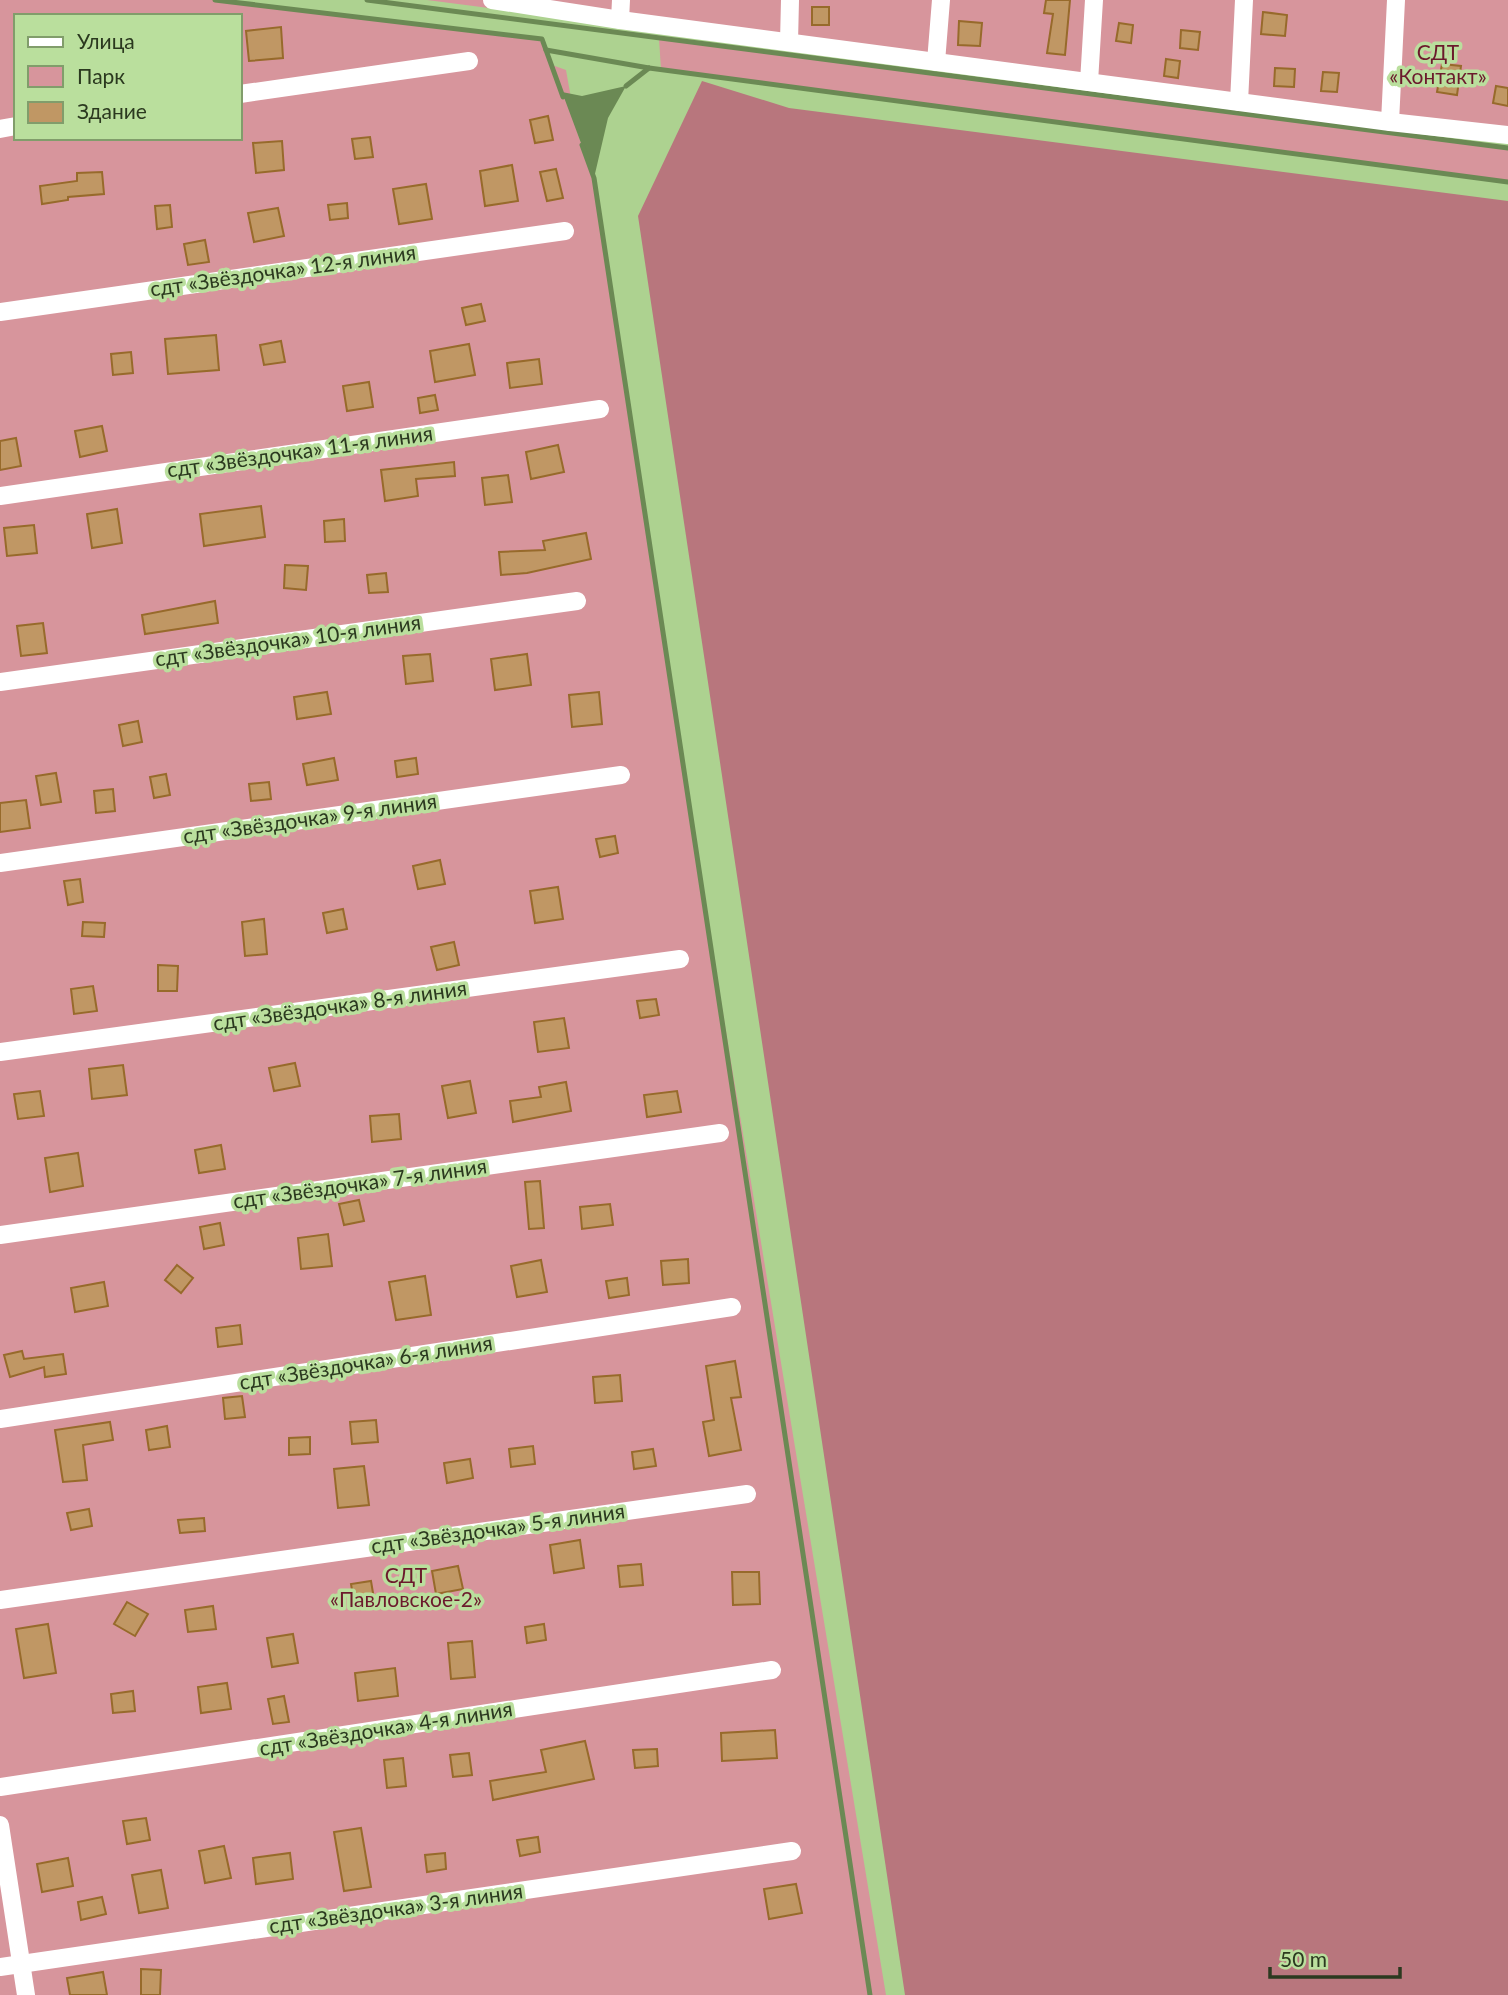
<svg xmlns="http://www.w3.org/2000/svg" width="1508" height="1995" viewBox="0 0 1508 1995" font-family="Lato,sans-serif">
	<rect width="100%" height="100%" fill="#add290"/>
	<!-- green -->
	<g fill="#d7959c" fill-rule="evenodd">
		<path d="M0,0H215L542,39L552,65L566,70L577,132L594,178L701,881L886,1995H0ZM16,16H240V138H16Z"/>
		<path d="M427,0H1508V140Z"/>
		<path d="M659,39L1508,148V182L661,69Z"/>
	</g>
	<!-- forest -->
	<path fill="#b8767d" d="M702,81L789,108L1508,201V1995H905L638,216Z"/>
	<!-- water -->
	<path fill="#6b8954" d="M626,86L608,118L594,178L562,92L582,96Z"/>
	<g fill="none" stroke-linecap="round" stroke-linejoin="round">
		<!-- stream -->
		<g stroke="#6b8954" stroke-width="5">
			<path d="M215,0L542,39L563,97"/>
			<path d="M367,0L1508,148"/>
			<path d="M546,50L649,68L1508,182"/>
			<path d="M626,86L649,68"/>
			<path d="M582,145L594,178L870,1995"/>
		</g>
	</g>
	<!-- building -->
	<g fill="#c09764" stroke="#976a2b" stroke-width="2">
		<path d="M1046,0H1070L1065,55L1047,53L1053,14L1044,13Z"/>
		<rect x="812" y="7" width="17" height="18"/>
		<path d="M1263,12L1287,15L1285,36L1261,34Z"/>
		<path d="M959,21L982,23L980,46L958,45Z"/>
		<path d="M1119,23L1133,25L1131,43L1116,41Z"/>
		<path d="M281,27L283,58L249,61L246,31Z"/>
		<path d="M1181,30L1200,32L1198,50L1180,48Z"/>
		<path d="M1166,59L1180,61L1178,78L1164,76Z"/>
		<path d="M1442,64L1461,66L1457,95L1437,92Z"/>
		<path d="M1275,68L1295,69L1294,87L1274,86Z"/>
		<path d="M1323,72L1339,73L1337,92L1321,91Z"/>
		<path d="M1496,86L1508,88V106L1493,103Z"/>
		<path d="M548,116L553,140L535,143L530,120Z"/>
		<path d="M370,137L373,157L355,159L352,139Z"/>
		<path d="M282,141L284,170L256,173L253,143Z"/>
		<path d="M512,165L518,201L485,206L480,171Z"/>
		<path d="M556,169L563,198L547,201L540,172Z"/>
		<path d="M102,172L104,194L68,197V200L42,204L40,186L77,181V173Z"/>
		<path d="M426,184L432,219L399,224L393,189Z"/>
		<path d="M347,203L348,218L330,220L328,205Z"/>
		<path d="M170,205L172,227L157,229L155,206Z"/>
		<path d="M278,208L284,236L254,242L248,213Z"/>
		<path d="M205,240L209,262L188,265L184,244Z"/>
		<path d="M481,304L485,321L466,325L462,308Z"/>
		<path d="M216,335L219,370L168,374L165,339Z"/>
		<path d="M281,341L285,362L264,365L260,345Z"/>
		<path d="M469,344L475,375L435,382L430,351Z"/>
		<path d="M131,352L133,373L113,375L111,354Z"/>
		<path d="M539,359L542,384L510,388L507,363Z"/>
		<path d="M369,382L373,407L347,411L343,386Z"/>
		<path d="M435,395L438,410L420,413L418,398Z"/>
		<path d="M102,426L107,451L80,457L75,431Z"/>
		<path d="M16,438L21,466L0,470V441Z"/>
		<path d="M558,445L564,472L531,479L526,452Z"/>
		<path d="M454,462L455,476L416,479L418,496L385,501L381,470Z"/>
		<path d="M508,475L512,502L485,505L482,478Z"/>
		<path d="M261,506L265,537L204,546L200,514Z"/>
		<path d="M117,509L122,543L92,548L87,514Z"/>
		<path d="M344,519L345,541L325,542L324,521Z"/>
		<path d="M34,525L37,553L7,556L4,528Z"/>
		<path d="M586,533L591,559L527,573L501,575L499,552L545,550L543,541Z"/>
		<path d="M285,565L308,566L306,590L284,588Z"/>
		<path d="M386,573L388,592L369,593L367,575Z"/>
		<path d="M215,601L218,623L145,634L142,615Z"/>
		<path d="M43,623L47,653L21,656L17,626Z"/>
		<path d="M430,654L433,681L406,684L403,656Z"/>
		<path d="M527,654L531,685L495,690L491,659Z"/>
		<path d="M327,692L331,714L297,719L294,697Z"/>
		<path d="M599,692L602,724L572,727L569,695Z"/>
		<path d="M138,721L142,742L123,746L119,725Z"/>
		<path d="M334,758L338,780L307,785L303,764Z"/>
		<path d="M416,758L418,774L397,777L395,761Z"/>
		<path d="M56,773L61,802L41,805L36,776Z"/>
		<path d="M166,774L170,795L154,798L150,777Z"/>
		<path d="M269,782L271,799L251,801L249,784Z"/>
		<path d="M113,789L115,811L96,813L94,791Z"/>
		<path d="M26,800L30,828L0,832V803Z"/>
		<path d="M615,836L618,853L600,857L596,839Z"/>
		<path d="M440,860L445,884L418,889L413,866Z"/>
		<path d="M80,879L83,902L68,905L64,881Z"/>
		<path d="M558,887L563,919L535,923L530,891Z"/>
		<path d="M343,909L347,929L327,933L323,913Z"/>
		<path d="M264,919L267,954L245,956L242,922Z"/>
		<path d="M83,922L105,923L104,937L82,936Z"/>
		<path d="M454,942L459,965L437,970L431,947Z"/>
		<path d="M158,965L178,966L177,991H158Z"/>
		<path d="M93,986L97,1011L74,1014L71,989Z"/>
		<path d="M656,999L659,1015L640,1018L637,1001Z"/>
		<path d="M564,1018L569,1048L538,1052L534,1022Z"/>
		<path d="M295,1063L300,1086L274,1091L269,1068Z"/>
		<path d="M123,1065L127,1095L92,1099L89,1069Z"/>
		<path d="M470,1081L476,1113L448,1118L442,1086Z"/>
		<path d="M566,1082L571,1111L513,1122L510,1101L541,1097L539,1087Z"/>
		<path d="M40,1091L44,1116L18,1119L14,1094Z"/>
		<path d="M677,1091L681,1112L647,1117L644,1095Z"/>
		<path d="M399,1114L401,1139L372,1142L370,1116Z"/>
		<path d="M221,1145L225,1169L199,1173L195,1150Z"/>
		<path d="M78,1153L83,1186L50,1192L45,1158Z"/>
		<path d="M540,1181L544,1228L529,1229L525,1182Z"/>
		<path d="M359,1200L364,1221L344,1225L339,1204Z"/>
		<path d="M610,1204L613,1225L582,1229L580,1207Z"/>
		<path d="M220,1223L224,1245L204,1249L200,1227Z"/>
		<path d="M328,1234L332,1266L301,1269L298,1238Z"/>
		<path d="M688,1259L689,1283L663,1285L661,1261Z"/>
		<path d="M541,1260L547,1292L517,1297L511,1266Z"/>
		<path d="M177,1265L193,1278L181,1293L165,1280Z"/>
		<path d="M425,1276L431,1315L396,1320L389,1282Z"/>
		<path d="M627,1278L629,1295L609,1298L606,1281Z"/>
		<path d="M104,1282L108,1306L75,1312L71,1288Z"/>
		<path d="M240,1325L242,1344L218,1347L216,1328Z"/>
		<path d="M22,1351L24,1359L63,1354L66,1374L45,1377L44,1367L10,1377L4,1355Z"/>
		<path d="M735,1361L741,1397L731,1398L741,1450L709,1456L703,1422L714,1420L706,1366Z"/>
		<path d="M620,1375L622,1401L595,1403L593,1377Z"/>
		<path d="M242,1396L245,1417L225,1419L223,1398Z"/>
		<path d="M376,1420L378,1442L352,1444L350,1422Z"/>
		<path d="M110,1422L113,1440L83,1445L87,1480L63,1482L55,1430Z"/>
		<path d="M167,1426L170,1447L149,1450L146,1430Z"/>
		<path d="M310,1437V1454L289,1455V1438Z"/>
		<path d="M533,1446L535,1464L511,1467L509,1449Z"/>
		<path d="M653,1449L656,1466L634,1469L632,1452Z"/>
		<path d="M470,1459L473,1478L447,1483L444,1463Z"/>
		<path d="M364,1466L369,1505L338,1508L334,1469Z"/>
		<path d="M89,1509L92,1526L71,1530L67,1513Z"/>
		<path d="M204,1518L205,1531L180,1533L178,1520Z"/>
		<path d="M580,1540L584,1568L554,1573L550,1545Z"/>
		<path d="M641,1564L643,1585L620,1587L618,1566Z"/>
		<path d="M458,1566L463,1589L436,1594L432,1571Z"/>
		<path d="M732,1572H759L760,1604L733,1605Z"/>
		<path d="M371,1581L375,1605L355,1608L351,1584Z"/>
		<path d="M127,1602L148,1614L135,1636L114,1624Z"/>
		<path d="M213,1606L216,1629L188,1632L185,1610Z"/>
		<path d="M48,1624L56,1673L24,1678L16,1629Z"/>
		<path d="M544,1624L546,1640L527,1643L525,1627Z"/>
		<path d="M293,1634L298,1663L272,1667L267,1638Z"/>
		<path d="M472,1641L475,1677L451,1679L448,1643Z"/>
		<path d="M395,1668L398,1696L358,1701L355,1673Z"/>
		<path d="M227,1683L231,1709L201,1713L198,1687Z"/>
		<path d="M133,1691L135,1711L113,1713L111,1694Z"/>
		<path d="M284,1696L289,1722L273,1724L268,1699Z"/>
		<path d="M775,1730L777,1758L722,1761L721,1733Z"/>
		<path d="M585,1741L594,1779L493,1800L490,1781L546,1772L541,1750Z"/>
		<path d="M657,1749L658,1766L635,1768L633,1750Z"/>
		<path d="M469,1753L472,1775L453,1777L450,1755Z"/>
		<path d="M403,1758L406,1786L387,1788L384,1760Z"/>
		<path d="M146,1818L150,1840L127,1844L123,1821Z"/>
		<path d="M361,1828L371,1887L344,1891L334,1832Z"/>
		<path d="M538,1837L540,1852L520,1856L517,1840Z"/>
		<path d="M224,1846L231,1878L205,1883L199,1851Z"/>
		<path d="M290,1853L293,1879L256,1884L253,1858Z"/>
		<path d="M445,1853L446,1869L427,1872L425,1855Z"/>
		<path d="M68,1858L73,1886L42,1892L37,1864Z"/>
		<path d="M161,1870L168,1908L139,1913L132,1875Z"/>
		<path d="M796,1884L802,1913L769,1919L764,1889Z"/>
		<path d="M102,1897L106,1914L81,1920L78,1902Z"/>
		<path d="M141,1969L161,1970L160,1995H141Z"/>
		<path d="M103,1972L107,1995H70L67,1978Z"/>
	</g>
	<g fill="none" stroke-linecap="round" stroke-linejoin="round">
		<!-- minor -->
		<g stroke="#fff" stroke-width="18">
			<path d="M492,0L620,20L1390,122L1508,135"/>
			<path d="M620,20L621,0"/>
			<path d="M789,42L790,0"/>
			<path d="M936,62L941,0"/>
			<path d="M1089,82L1094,0"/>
			<path d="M240,94L469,61"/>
			<path d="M1239,102L1244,0"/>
			<path d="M1390,122L1396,0"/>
			<path d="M0,129L16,126"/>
			<path d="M0,312L565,231"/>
			<path d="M0,496L600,409"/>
			<path d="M0,682L577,601"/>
			<path d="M0,863L621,775"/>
			<path d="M0,1052L680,959"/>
			<path d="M0,1235L720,1133"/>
			<path d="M0,1419L732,1307"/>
			<path d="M0,1600L747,1494"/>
			<path d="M0,1787L772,1670"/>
			<path d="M0,1825L26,1995"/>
			<path d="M0,1967L792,1851"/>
		</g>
	</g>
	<g text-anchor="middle" stroke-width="7" stroke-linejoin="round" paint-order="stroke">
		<!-- park labels -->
		<g font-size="21" fill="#6b1a2c" stroke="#badf9d">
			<text x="1438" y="60">СДТ<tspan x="1438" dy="24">«Контакт»</tspan></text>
			<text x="406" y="1583">СДТ<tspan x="406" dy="24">«Павловское-2»</tspan></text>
		</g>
		<!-- street labels -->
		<g font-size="21" fill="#2b391f" stroke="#badf9d">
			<text transform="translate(283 271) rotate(-8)" y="7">сдт «Звёздочка» 12-я линия</text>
			<text transform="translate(300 452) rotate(-8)" y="7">сдт «Звёздочка» 11-я линия</text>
			<text transform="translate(288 641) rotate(-8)" y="7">сдт «Звёздочка» 10-я линия</text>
			<text transform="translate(310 819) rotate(-8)" y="7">сдт «Звёздочка» 9-я линия</text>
			<text transform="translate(340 1006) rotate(-8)" y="7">сдт «Звёздочка» 8-я линия</text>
			<text transform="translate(360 1184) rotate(-8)" y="7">сдт «Звёздочка» 7-я линия</text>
			<text transform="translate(366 1363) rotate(-9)" y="7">сдт «Звёздочка» 6-я линия</text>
			<text transform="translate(498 1529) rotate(-8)" y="7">сдт «Звёздочка» 5-я линия</text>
			<text transform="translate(386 1729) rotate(-9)" y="7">сдт «Звёздочка» 4-я линия</text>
			<text transform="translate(396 1909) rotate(-8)" y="7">сдт «Звёздочка» 3-я линия</text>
		</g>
	</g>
	<!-- legend -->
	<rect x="14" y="14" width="228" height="126" fill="#badf9d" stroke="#819d6b" stroke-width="2"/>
	<rect x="28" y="37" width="35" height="10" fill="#ffffff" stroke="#819d6b" stroke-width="2"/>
	<text x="77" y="49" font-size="21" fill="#2b391f">Улица</text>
	<rect x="28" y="66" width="35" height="21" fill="#d7959c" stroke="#819d6b" stroke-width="2"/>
	<text x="77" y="84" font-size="21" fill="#2b391f">Парк</text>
	<rect x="28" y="102" width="35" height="21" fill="#c09764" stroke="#819d6b" stroke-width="2"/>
	<text x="77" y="119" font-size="21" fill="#2b391f">Здание</text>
	<!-- scale -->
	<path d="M1270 1967v10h130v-10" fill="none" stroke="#2b391f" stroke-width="3.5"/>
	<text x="1280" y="1967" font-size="21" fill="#2b391f" stroke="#badf9d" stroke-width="5" paint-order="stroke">50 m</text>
</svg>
